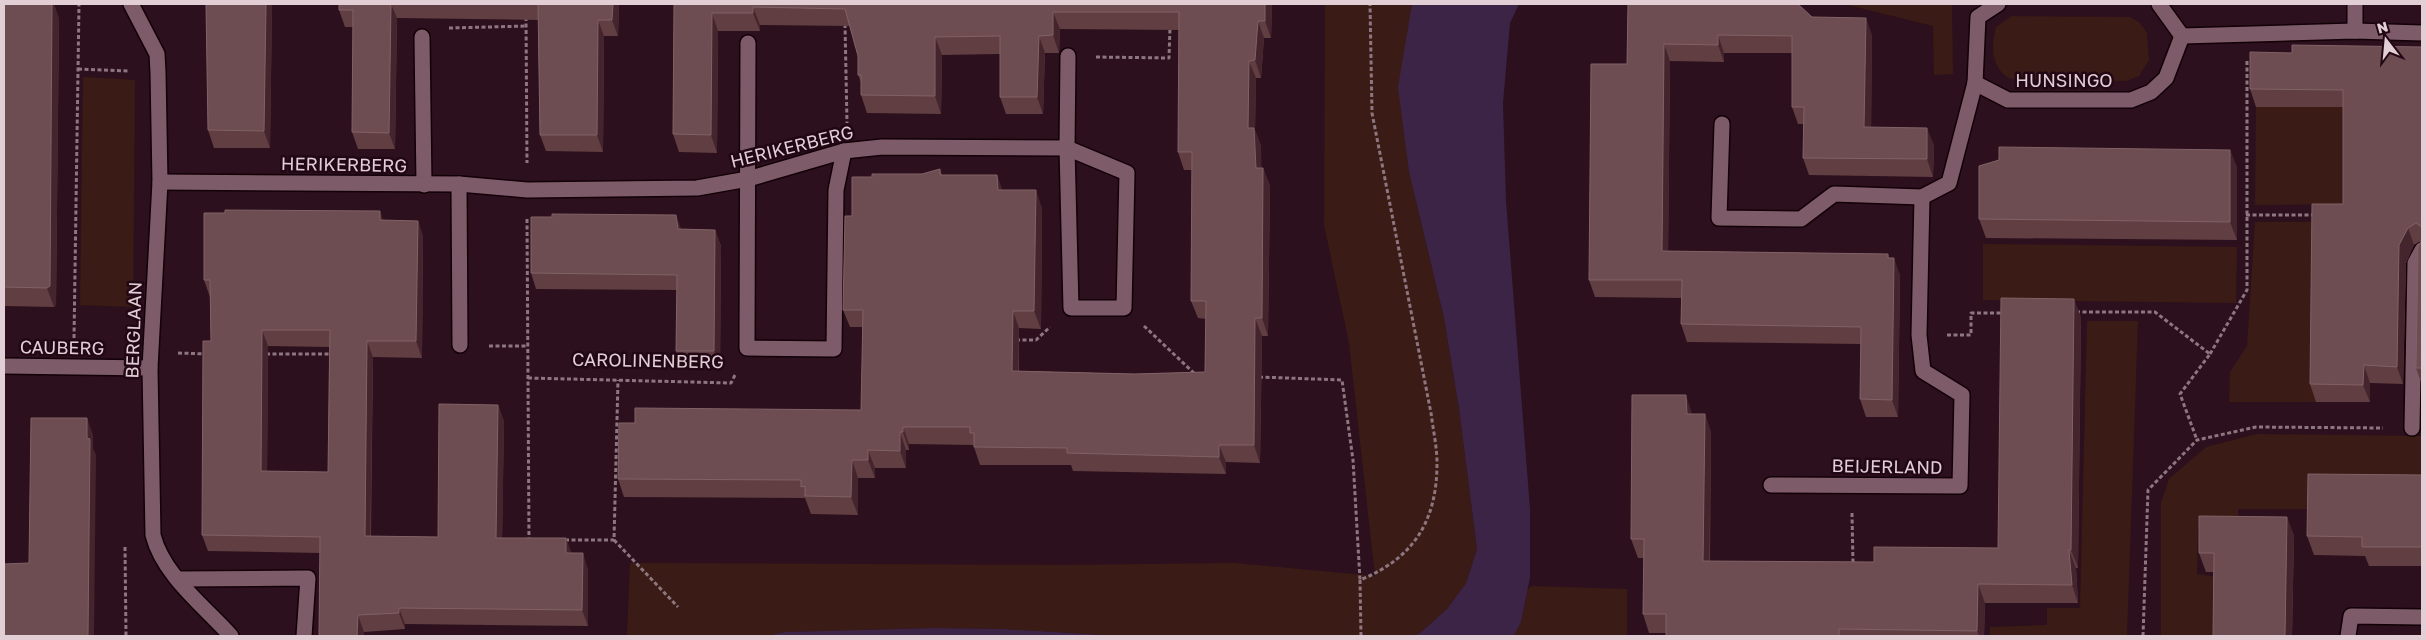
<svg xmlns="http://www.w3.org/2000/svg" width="2426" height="640" viewBox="0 0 2426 640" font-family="'Golos Text',sans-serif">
	<rect width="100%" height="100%" fill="#2c101d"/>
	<!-- green -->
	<g fill="#3a1b15">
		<path d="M1325,4H1412L1399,87L1409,172L1444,318L1459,409L1477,549L1466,583L1447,609L1420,633L1413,636H1121L1003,629L934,628L785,632L767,636H627L630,563L1059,565L1234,563L1375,576L1349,343L1324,225Z"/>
		<path d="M1844,4H1952L1953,74L1934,75L1933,26Z"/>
		<path d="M2012,16L2130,17L2140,23L2147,33L2149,60L2139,76L2126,81L2011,79C1991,70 1991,46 1996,27Z"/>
		<path d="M83,77L135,80L133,307L80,305Z"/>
		<path d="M2349,95L2348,204L2255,205L2256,107H2297Z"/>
		<path d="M2255,222H2318L2316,402H2229L2230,372L2247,346Z"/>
		<path d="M1983,244L2237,247L2236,303L1983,300Z"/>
		<path d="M2087,321H2138L2127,636H1990V627L2047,625V608H2080Z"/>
		<path d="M2257,434L2422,436V487L2308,509H2238V529L2198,528L2197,574L2217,577L2219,636H2161V503L2169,479L2206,447Z"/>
		<path d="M1532,586L1627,589V636H1514L1521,622L1528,589Z"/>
	</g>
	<!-- water -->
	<g fill="#3c2446">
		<path d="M1412,4H1519L1510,23L1503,103L1506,201L1530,509V578L1521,622L1514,636H1413L1420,633L1447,609L1466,583L1477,549L1459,409L1444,318L1409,172L1398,87Z"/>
		<path d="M934,628L1003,629L1121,636H767L785,632Z"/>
	</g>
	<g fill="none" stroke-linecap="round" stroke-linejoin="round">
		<!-- service casing -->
		<g stroke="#130007" stroke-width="18">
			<g id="service">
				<path d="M422,37L424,185"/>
				<path d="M748,43L747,348L834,349L836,190L844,151"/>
				<path d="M459,184L460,345"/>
				<path d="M178,579L308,578L304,636"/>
			</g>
		</g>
		<!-- pedestrian casing -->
		<g stroke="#130007" stroke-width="18">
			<path id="pedestrian" d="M2412,428L2415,263L2422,250"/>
		</g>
		<!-- minor casing -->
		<g stroke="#130007" stroke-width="18">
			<g id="minor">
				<path d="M1998,4L1978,17L1975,83L2008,100H2131L2151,92L2166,78L2182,36"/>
				<path d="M2159,4L2182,36"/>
				<path d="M2355,4V31"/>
				<path d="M2182,36L2355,31L2422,33"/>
				<path d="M1722,124L1719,218L1801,219L1834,194L1922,197L1949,183L1975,83"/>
				<path d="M160,182L459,184L527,190L697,188L748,179L844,151L882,147L1067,148L1127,173L1124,308H1071L1067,148L1068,56"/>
				<path d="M4,366L150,368"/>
				<path d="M1771,485L1960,486L1962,395L1923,371L1919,335L1922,197"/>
				<path d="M2348,636L2351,616L2422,617"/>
			</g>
		</g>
		<!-- tertiary casing -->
		<g stroke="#130007" stroke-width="18">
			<path id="tertiary" d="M131,4L157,54L158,72L160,182L150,368L153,535C163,575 204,606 231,636"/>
		</g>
		<!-- path -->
		<g stroke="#8d767f" stroke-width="3" stroke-dasharray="4 2.5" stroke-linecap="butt">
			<path d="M526,17L527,163"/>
			<path d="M845,24L847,123"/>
			<path d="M449,28L527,26"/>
			<path d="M1096,57L1169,58L1170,27"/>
			<path d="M78,69L130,71"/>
			<path d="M2246,215H2314"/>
			<path d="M527,219L529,540"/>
			<path d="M2076,312H2155L2210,354L2180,394L2197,440"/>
			<path d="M1144,326L1196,375"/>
			<path d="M1947,335H1971V313H2004"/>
			<path d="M74,338L79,4"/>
			<path d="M1016,340H1036L1050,327"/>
			<path d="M489,346H528"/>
			<path d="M178,353L207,354"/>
			<path d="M266,354H332"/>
			<path d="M2210,354L2247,290V61"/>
			<path d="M1259,377L1342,380L1353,460L1360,580"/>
			<path d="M528,378L731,383L736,373"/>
			<path d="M1852,513L1853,564"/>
			<path d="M565,540H614L618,380"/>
			<path d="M614,540L678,607"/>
			<path d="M125,547L126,636"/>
			<path d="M1361,636L1360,580C1414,558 1437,521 1437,463C1437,447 1433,429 1431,413L1372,113L1370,4"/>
			<path d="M2143,636L2148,490L2197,440L2256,427L2383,428"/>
		</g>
		<!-- service -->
		<use href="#service" stroke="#7e5b69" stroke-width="15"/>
		<!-- pedestrian -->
		<use href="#pedestrian" stroke="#7e5b69" stroke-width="15"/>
		<!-- minor -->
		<use href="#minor" stroke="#7e5b69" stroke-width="15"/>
		<!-- tertiary -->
		<use href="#tertiary" stroke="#7e5b69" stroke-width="15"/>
	</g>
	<!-- wall -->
	<g fill="#603e42" fill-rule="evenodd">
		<path d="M4,4L59,18L56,305L54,307L4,306Z"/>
		<path d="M206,4H272L270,148H214L208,130Z"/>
		<path d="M339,4H619L618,36H604L603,152L546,151L540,135L538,20L397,18L395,149H358L352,132L353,27H345L339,10Z"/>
		<path d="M674,4H1272L1271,38H1264L1261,78H1256L1255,130L1261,146V168H1263L1270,186L1268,336H1262L1260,463L1226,462V474L1073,471L1071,465H980L974,447V445L909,444V450H906V468H875V478H858V515L811,514L805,498L624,497L618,479L635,423L861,410L863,327H850L843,310L852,216L872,177L922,174L940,169L942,175H997L1002,190L1042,208L1041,329L1019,328V371L1134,374L1205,372L1206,319L1198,318L1191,301L1192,170H1184L1178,152L1179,30L1060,29L1059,53H1045L1043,114H1006L1000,97V54L942,55L941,114L867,113L861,95V82L858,75V56L850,26L760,25V31H718L717,153L679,152L673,134Z"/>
		<path d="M1628,4L1812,17L1872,35L1871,127L1934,145L1933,177L1809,175L1803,158V124H1798L1792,107V53H1724V62L1670,61L1668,251L1888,254L1889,258L1900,275L1898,417H1866L1860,399L1861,344L1687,342L1681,324V298L1595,297L1589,280L1627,64Z"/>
		<path d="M2422,47V385L2416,368L2421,241L2414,245L2406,263L2403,384L2370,383V402H2316L2310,384L2343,204V107H2256L2250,89L2292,53Z"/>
		<path d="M2230,150L2237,168V240L1986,238L1979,219Z"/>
		<path d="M383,220L418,221L423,237L422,358L373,357L371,536L438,537L498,405L504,422L502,538H566L571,553L588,570V626L405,624V629L364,632V636H319L320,553L208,551L202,535L211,341L210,297L204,280ZM268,346L329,347L328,472L267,471Z"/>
		<path d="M681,229L715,230L721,246L720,367L681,366L676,351L677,290L536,289L531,273Z"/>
		<path d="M2081,317L2078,568H2076L2078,603H1985L1984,636H1666V633H1649L1643,614L1644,558H1638L1631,539L1692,414H1705L1711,433L1710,561L1874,562L1998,548Z"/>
		<path d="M2422,475V566H2369L2365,556L2314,555L2307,536Z"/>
		<path d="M2294,535L2292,636H2213V572H2206L2199,553Z"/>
	</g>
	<!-- shaded-wall -->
	<g fill="#45252d">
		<path d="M52,4H54L59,18L56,305L54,307L47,288Z"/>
		<path d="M266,4H272L270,148L264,131Z"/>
		<path d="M391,4L397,18L395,149L389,133Z"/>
		<path d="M613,4H619L618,36L612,20Z"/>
		<path d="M1265,4H1272L1271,38L1265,21Z"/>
		<path d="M753,7L760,25V31L753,13Z"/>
		<path d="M1053,12L1060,29L1059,53L1053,35Z"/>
		<path d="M712,13L718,31L717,153L711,135Z"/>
		<path d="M1866,18L1872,35L1871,144L1864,127Z"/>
		<path d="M598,20L604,36L603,152L597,135Z"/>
		<path d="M1258,21L1264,38L1261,78L1255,60Z"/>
		<path d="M1718,35L1724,53V62L1718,45Z"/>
		<path d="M1039,36L1045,53L1043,114L1037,97Z"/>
		<path d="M935,37L942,55L941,114L935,96Z"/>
		<path d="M1664,44L1670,61L1668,268L1662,251Z"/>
		<path d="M1249,61L1256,78L1255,130L1261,146L1262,186L1256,168L1248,128Z"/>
		<path d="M1927,128L1934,145L1933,177L1927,159Z"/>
		<path d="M2230,150L2237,168V240L2230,222Z"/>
		<path d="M1263,168L1270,186L1268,336L1262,318Z"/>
		<path d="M997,175L1003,193L998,190Z"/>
		<path d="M1036,190L1042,208L1041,329L1034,311Z"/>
		<path d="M380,211L386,228L380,220Z"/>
		<path d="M676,215L682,231L678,229Z"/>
		<path d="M418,221L423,237L422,358L416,341Z"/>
		<path d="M2408,228L2414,245L2406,263L2403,384L2397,367L2399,245Z"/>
		<path d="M715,230L721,246L720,367L714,351Z"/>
		<path d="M1888,254L1894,269V258L1900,275L1898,417L1892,400Z"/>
		<path d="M2074,299L2081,317L2078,568L2071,550Z"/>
		<path d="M1013,311L1019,328L1018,388L1012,371Z"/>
		<path d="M1255,318L1262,336L1260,463L1254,445Z"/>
		<path d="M262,330L268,346L267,487L261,471Z"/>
		<path d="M367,341L373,357L370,553L365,536Z"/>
		<path d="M2364,365L2370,383V402L2363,385Z"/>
		<path d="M1686,395L1692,414H1687Z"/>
		<path d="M498,405L504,422L502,554L496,538Z"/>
		<path d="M1705,414L1711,433L1709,580L1703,561Z"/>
		<path d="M87,418L93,435V448L96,455L94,636H88Z"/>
		<path d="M903,427L909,444V450L903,432Z"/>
		<path d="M900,432L906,450V468L900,451Z"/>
		<path d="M1219,445L1226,462V474L1219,457Z"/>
		<path d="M868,450L875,468V478L868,460Z"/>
		<path d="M852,460L858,478V515L851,497Z"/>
		<path d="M2287,517L2294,535L2292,636H2285Z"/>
		<path d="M566,538L572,555L566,553Z"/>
		<path d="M2069,550L2076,568L2078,603L2072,585Z"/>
		<path d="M583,553L588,570V626L582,610Z"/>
		<path d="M1978,584L1985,603L1984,636H1979L1977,631Z"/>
		<path d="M399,608L405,624V629L399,613Z"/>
		<path d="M358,615L364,632V636H357Z"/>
	</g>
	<!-- building -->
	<g fill="#6e4d52" stroke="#806266" fill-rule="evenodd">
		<path d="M4,4H52L50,286L47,288L4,287Z"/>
		<path d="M206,4H266L264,131L208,130Z"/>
		<path d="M339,4H391L389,133L352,132L353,10H339Z"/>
		<path d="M538,4H613L612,20H598L597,135H540Z"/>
		<path d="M674,4H1265V21H1258L1255,60L1249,61L1248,128H1254L1256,168H1263L1262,318H1255L1254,445H1219V457L1067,453V448L974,447V433H970V427H903V432H900V451L868,450V460H852L851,497L805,496V486L801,487V480L618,479L619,423H635V408L861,410L863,310H843L845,216H852V177H872V174H922L940,169V175H997L998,190H1036L1034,311H1013L1012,371L1134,374L1205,372L1206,301H1191L1192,152H1178L1179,12H1053V35L1039,36L1037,97H1000V36L935,37V96L861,95V75H858V56L845,9L753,7V13H712L711,135L673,134Z"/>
		<path d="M1628,4H1798L1812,17L1866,18L1864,127L1927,128V159L1803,158L1804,107H1792V36L1718,35V45L1664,44L1662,251L1888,254V258H1894L1892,400L1860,399L1861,327L1681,324L1682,280H1589L1591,64H1627Z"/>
		<path d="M2292,45L2422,47V227L2416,223L2408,228L2399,245L2397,367L2364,365L2363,385L2310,384L2312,204H2343V90L2250,89V52L2292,53Z"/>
		<path d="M1999,147L2230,150V222L1979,219V166L1999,160Z"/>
		<path d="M225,210L380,211V220L418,221L416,341H367L365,536L438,537L439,404L498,405L496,538H566V553H583L582,610L399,608V613L358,615L357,636H319L320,537L202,535L203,341H211L210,280H204V213H225ZM262,330H330L328,472L261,471Z"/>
		<path d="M552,214L676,215L678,229L715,230L714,351H676L677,275L531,273V217H552Z"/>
		<path d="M2422,239V368H2416L2418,248Z"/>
		<path d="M2001,298L2074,299L2071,550H2069L2072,585L1978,584L1977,631L1839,629V636H1666V614H1643L1644,539H1631L1632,395H1686L1687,414H1705L1703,561L1874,562V547L1998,548Z"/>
		<path d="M31,418H87V438L90,439L88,636H4V564L29,563Z"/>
		<path d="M2308,474L2422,475V547H2362V537L2307,536Z"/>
		<path d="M2199,516L2287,517L2285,636H2213L2214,553H2199Z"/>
	</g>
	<g text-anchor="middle" stroke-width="5" stroke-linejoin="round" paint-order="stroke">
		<!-- street labels -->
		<g font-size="18" fill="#e2ced5" stroke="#220714">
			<text x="2064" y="87">HUNSINGO</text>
			<text transform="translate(792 147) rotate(-14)" y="6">HERIKERBERG</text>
			<text transform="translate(344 165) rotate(1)" y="6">HERIKERBERG</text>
			<text transform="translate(134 330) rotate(-88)" y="6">BERGLAAN</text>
			<text transform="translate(62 348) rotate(1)" y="6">CAUBERG</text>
			<text transform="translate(648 361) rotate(1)" y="6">CAROLINENBERG</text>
			<text transform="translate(1887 467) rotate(1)" y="6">BEIJERLAND</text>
		</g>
	</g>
	<!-- border -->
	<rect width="2426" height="640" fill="none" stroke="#e2ced5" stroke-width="10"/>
	<!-- north arrow -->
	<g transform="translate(2386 40) rotate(344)" stroke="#220714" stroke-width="4" paint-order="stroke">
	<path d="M0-4L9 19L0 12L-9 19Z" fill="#e2ced5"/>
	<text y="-8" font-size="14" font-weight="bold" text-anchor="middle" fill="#e2ced5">N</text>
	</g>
</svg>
